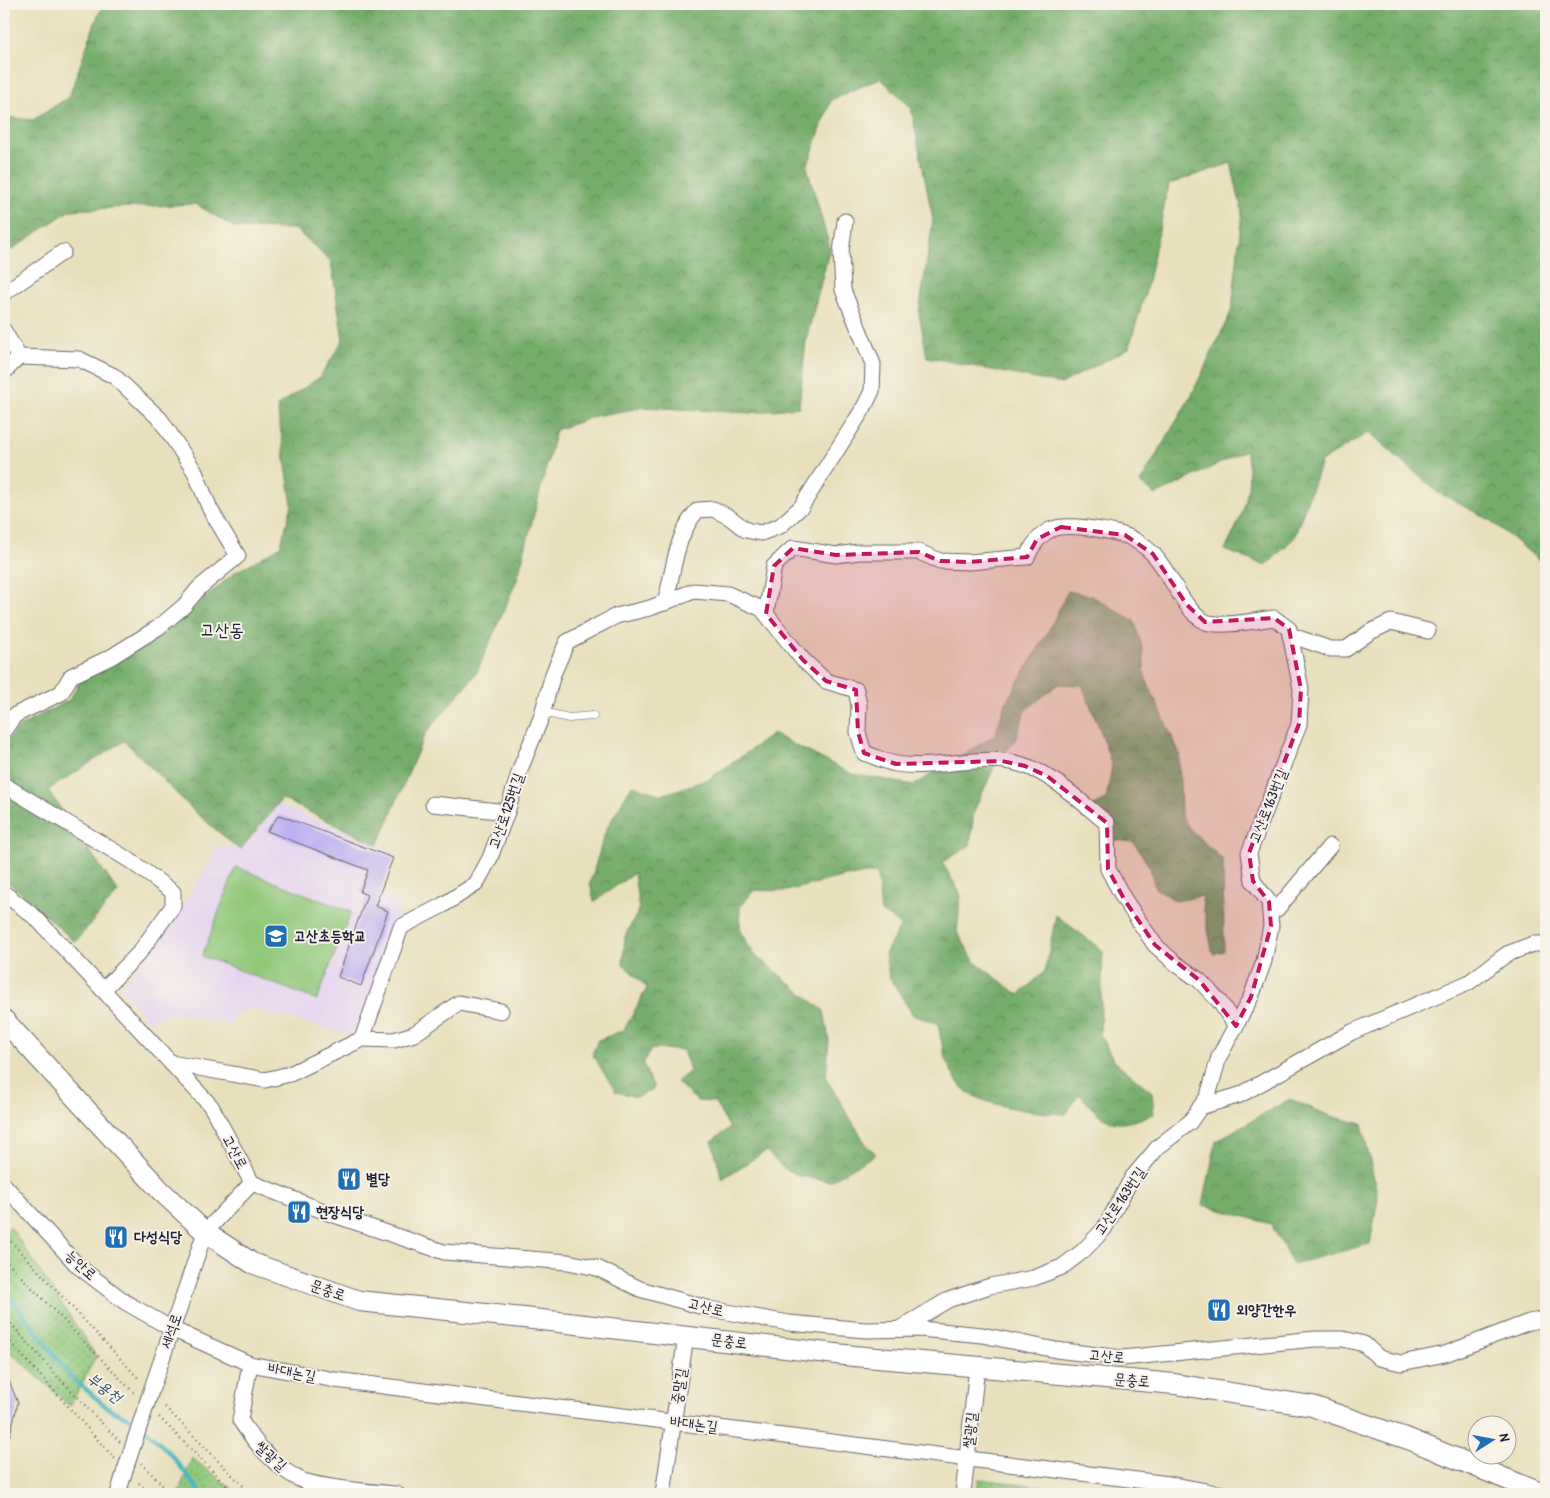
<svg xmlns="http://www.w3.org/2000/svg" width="1550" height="1498" viewBox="0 0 1550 1498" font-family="'Patrick Hand','Poor Story',sans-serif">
	<defs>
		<pattern id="forest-crowns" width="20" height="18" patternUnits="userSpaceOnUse" patternTransform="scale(1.25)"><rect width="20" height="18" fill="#74ac6a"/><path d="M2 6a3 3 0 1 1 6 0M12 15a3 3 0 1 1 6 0" fill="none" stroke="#5f8c58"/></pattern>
		<pattern id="park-dots" width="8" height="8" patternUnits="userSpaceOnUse" patternTransform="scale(1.25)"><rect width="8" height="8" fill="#90c87a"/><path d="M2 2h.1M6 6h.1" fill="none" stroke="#75a265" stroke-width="1.8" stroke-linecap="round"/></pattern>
	</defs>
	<rect width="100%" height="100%" fill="#f7f3e8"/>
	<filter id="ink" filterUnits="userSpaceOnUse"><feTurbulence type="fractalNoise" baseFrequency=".02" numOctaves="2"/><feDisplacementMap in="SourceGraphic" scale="10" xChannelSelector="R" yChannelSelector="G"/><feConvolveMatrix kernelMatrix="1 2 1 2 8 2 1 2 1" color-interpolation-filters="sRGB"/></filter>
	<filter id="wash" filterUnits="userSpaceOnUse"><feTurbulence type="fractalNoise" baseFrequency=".0096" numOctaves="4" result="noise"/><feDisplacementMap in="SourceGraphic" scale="20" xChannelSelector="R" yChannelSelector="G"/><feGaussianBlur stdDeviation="1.12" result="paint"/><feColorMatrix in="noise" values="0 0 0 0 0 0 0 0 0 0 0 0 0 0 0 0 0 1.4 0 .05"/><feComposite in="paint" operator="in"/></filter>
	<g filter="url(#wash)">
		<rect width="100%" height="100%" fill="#e8e0bc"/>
		<!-- built -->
		<path fill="#e5d3f1" d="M278,804L397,853L381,893L401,906L364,1024L348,1035L251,1008L236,1013L232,1024L177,1013L148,1022L119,987L138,966L190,894L219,847H245Z"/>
		<!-- forest -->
		<g fill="url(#forest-crowns)" stroke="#4b6752">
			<path d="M104,4H1546V566L1490,520L1437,492L1369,432L1321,462L1294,538L1266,566L1225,550C1243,514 1254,492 1246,450L1156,495L1140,483L1191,396L1232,310L1242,212L1231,163L1169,184L1147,286L1129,348L1061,384L927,357L919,313L933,220L911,107L880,78L831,100L807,167L830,248L806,340L799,407L750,413L645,407L595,416L556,430L517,580L476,674L425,734L378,845L282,799L240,850L195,812L124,741L48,790L118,892L75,942L4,878V743L19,727L69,700L81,680L163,635L234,573L280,547L292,505L277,406L320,377L343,340L331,261L295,229L235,228L196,204L70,210L4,255V117L33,120L69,97L96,20Z"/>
			<path d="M1068,591L1092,596L1134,621L1143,650L1145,677L1179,752L1181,815L1189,828L1223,860L1224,951L1213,954L1201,896L1176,901L1155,888L1150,868L1134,842L1115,840L1084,811L1106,800L1112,766L1099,727L1082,685L1058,684L1025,711L1015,742L997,761L974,811L970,846L942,862L961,895L957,932L975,962L1019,995L1045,971L1056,915L1103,951L1100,1035L1114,1061L1152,1092L1154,1114C1111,1130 1109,1126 1079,1094L1066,1114C1039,1113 977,1107 960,1085C946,1067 942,1046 938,1024L913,1015L889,976L885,954L901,925L881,912L877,873L845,876L786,891L754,890L740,907V931L754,954L824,1011L829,1040L826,1078L867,1146L876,1154L830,1181L799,1176L782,1167L766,1151L722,1179L712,1141L730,1128L714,1102L697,1101L677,1082L690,1071L683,1050L651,1049L643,1064L654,1088L637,1097L616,1092L592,1054L598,1040L624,1030L647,988L623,964L625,936L639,910L634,873L594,902L590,883L606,830L632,785L662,795L709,779L773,734L852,774L914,785L995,735L1006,702L1048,632Z"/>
			<path d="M1290,1099L1330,1116L1362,1124L1378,1198L1370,1244L1293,1264L1271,1224L1203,1205L1216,1141Z"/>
		</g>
		<!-- park -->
		<g fill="url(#park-dots)" stroke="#59755a">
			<path d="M10,1226L96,1356L70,1406L4,1346V1238Z"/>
			<path d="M192,1458L232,1489L248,1494H178Z"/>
			<path d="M979,1479L1104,1494H976Z"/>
		</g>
		<!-- garden -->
		<path fill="#90c87a" stroke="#59755a" d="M236,867L351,912L317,1000L202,956Z"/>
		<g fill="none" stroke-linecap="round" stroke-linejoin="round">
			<!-- stream -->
			<g stroke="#48b7c2" stroke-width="4.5">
				<path d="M4,1289L70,1376L109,1409L138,1422"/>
				<path d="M143,1427L174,1458L201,1494"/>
			</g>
		</g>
		<g id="blocks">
			<!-- building -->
			<g fill="#b6a7f3">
				<path d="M279,815L393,858L375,906L388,911L361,986L338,977L367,895L360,892L368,870L267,831Z"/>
				<path d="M4,1368L18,1403L7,1446L4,1445Z"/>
			</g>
		</g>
	</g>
	<g filter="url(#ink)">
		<use href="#blocks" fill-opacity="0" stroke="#676468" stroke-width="1"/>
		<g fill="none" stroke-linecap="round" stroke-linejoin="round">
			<!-- service casing -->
			<g stroke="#676468" stroke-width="9">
				<path id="service" d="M542,712L569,718L593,716"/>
			</g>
			<!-- minor casing -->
			<g stroke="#676468" stroke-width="17">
				<g id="minor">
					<path d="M4,293L63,252"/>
					<path d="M4,331L19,357L79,359L114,376L160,419L195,472L210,509L238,556L199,588L184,606L159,627L111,657L71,676L61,693L15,715L4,730"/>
					<path d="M4,372L19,357"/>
					<path d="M665,603C674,572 675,534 698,510L713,509L729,517L746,530L761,533L780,526L801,507L863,409L872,391L873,364L843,290L841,252L845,221"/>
					<path d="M766,614L774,566L793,548L836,555L859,552H919L940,561L969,562L1027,557C1032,546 1040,534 1052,529C1067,523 1107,530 1123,535C1132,537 1146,547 1152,553C1169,569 1184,613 1206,622C1222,628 1257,620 1274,618L1289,629L1301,689L1299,724L1249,853L1253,881L1269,902L1271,926L1264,961L1251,997L1219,1057L1208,1096L1190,1122L1158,1147L1132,1178L1104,1229L1083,1251L1062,1267L1034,1278L990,1286L948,1300L899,1329"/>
					<path d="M1290,635L1330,649H1346L1370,632L1391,622L1428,631"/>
					<path d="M4,785L129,860L173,892V906L139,953L103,990"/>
					<path d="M433,804L507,812"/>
					<path d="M4,893L36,918L211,1106L252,1183L331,1214L444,1252L568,1262L597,1268L640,1289L710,1309L789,1323L865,1330L920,1329L982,1335L1056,1350L1122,1358L1315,1339H1343L1364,1344L1379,1358L1401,1363L1445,1354L1529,1322L1546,1319"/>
					<path d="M1270,911L1277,909L1330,846"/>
					<path d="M362,1039L394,1040L414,1034L459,1003L501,1011"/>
					<path d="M171,1063L265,1080L290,1074L362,1039L401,927L443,905L476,884L490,858L507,812L521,767L541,718L553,674L567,642L591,629L616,616L650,608L694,591L728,594L762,609L803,660L826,681L856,690L859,705L858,732L864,753C874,756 885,762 896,764C939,771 985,751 1026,766C1056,777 1082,803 1107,823L1108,869L1124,899L1155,945L1175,963L1199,980L1219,1001L1236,1026"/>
					<path d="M1200,1107L1240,1095L1352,1032L1468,983L1507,954L1533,944H1546"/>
					<path d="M4,1185L78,1266L125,1302L172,1329L250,1364L335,1380L1169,1484L1222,1494"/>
					<path d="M250,1364L240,1420C255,1443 273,1465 297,1478C315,1488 374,1492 397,1494"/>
					<path d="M151,1391L205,1232L252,1183"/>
					<path d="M118,1494L125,1470"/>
					<path d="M663,1494L686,1336"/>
					<path d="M963,1494L977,1367"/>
				</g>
			</g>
			<!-- tertiary casing -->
			<g stroke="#676468" stroke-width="22">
				<path id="tertiary" d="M4,1020L161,1191L205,1232L252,1263L359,1301L524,1318L854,1356L1175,1384L1312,1406L1411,1440L1543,1494"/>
			</g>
			<!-- path -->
			<g stroke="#676468" stroke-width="2.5" stroke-dasharray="1 4" stroke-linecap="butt">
				<path d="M4,1234L139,1379"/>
				<path d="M4,1259L135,1394"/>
				<path d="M4,1316L57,1376L120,1442"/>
				<path d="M4,1335L115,1459"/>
				<path d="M165,1407L251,1494"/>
				<path d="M159,1417L235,1494"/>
				<path d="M141,1463L171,1494"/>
				<path d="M139,1483L150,1494"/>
			</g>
			<!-- service -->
			<use href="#service" stroke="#fff" stroke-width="8"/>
			<!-- minor -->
			<use href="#minor" stroke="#fff" stroke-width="15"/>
			<!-- tertiary -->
			<use href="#tertiary" stroke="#fff" stroke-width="20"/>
			<!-- minor-bridge casing -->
			<g stroke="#676468" stroke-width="17" stroke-linecap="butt">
				<path id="minor-bridge" d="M125,1470L151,1391"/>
			</g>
			<!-- minor-bridge -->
			<use href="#minor-bridge" stroke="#fff" stroke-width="15"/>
		</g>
	</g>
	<!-- marked area -->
	<path fill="#c2185b" fill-opacity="0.2" stroke="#c2185b" stroke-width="4" stroke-dasharray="10 6" stroke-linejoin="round" d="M1061,527L1125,535L1153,554L1187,605L1205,622L1274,618L1289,629L1301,689L1299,724L1249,853L1253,881L1269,902L1271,926L1251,997L1236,1026L1199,980L1155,945L1124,899L1108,869L1107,823L1047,776L1025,766L1002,761L896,764L864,753L858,732L856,690L826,681L803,660L766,614L774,566L793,548L836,555L919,552L940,561L969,562L1027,557L1037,539Z"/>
	<!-- icons -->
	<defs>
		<g id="school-square" transform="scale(1.25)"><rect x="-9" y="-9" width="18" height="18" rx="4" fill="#1f6fb2" stroke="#f7f3e8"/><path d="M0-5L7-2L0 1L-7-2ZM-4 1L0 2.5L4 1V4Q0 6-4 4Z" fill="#fff"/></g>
		<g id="restaurant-square" transform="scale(1.25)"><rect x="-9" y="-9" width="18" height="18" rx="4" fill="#1f6fb2" stroke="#f7f3e8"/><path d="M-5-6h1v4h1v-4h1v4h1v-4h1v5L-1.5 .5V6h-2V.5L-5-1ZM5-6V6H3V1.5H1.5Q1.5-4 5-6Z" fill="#fff"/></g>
	</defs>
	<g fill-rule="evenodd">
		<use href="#school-square" x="276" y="936"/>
		<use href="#restaurant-square" x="349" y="1179"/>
		<use href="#restaurant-square" x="299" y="1212"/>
		<use href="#restaurant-square" x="116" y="1237"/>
		<use href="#restaurant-square" x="1219" y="1310"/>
	</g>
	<g text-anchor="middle" stroke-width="4" stroke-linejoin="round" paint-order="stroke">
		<!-- street labels -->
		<g font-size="15" fill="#22223b" stroke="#f7f3e8">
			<text transform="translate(1268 806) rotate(-68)" y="5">고산로163번길</text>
			<text transform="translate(506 811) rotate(-71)" y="5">고산로125번길</text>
			<text transform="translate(235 1152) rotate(62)" y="5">고산로</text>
			<text transform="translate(1120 1201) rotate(-56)" y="5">고산로163번길</text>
			<text transform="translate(81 1265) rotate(43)" y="5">능안로</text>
			<text transform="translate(328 1290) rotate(19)" y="5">문충로</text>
			<text transform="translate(706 1307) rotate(14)" y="5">고산로</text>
			<text transform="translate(171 1331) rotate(-71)" y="5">세석로</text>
			<text transform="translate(729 1341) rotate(7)" y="5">문충로</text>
			<text transform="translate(1107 1356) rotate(5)" y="5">고산로</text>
			<text transform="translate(292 1372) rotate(11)" y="5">바대논길</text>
			<text transform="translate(1132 1380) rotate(5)" y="5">문충로</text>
			<text transform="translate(679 1386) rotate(-82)" y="5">중말길</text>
			<text transform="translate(694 1424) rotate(7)" y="5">바대논길</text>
			<text transform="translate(970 1430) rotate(-84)" y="5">쌀광길</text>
			<text transform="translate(271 1456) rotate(42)" y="5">쌀광길</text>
		</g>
		<!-- poi labels -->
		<g font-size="15" font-weight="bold" fill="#22223b" stroke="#f7f3e8" text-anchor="start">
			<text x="294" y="941">고산초등학교</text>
			<text x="366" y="1184">별당</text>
			<text x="316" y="1217">현장식당</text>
			<text x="134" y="1242">다성식당</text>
			<text x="1236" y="1315">외양간한우</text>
		</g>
		<!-- water labels -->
		<g font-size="16" font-style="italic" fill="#2f566a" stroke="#f7f3e8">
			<text transform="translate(105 1387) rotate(37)" y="6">부용천</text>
		</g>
		<!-- quarter labels -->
		<g font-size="18" fill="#22223b" stroke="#f7f3e8">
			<text x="222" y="636">고산동</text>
		</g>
	</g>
	<!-- margin -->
	<rect width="1550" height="1498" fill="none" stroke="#f7f3e8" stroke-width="20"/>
	<!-- north arrow -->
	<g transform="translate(1492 1440) rotate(79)"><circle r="24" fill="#f7f3e8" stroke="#a29fa3"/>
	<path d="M0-4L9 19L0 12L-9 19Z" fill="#1f6fb2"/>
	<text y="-8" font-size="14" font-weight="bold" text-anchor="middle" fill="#22223b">N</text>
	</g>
</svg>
